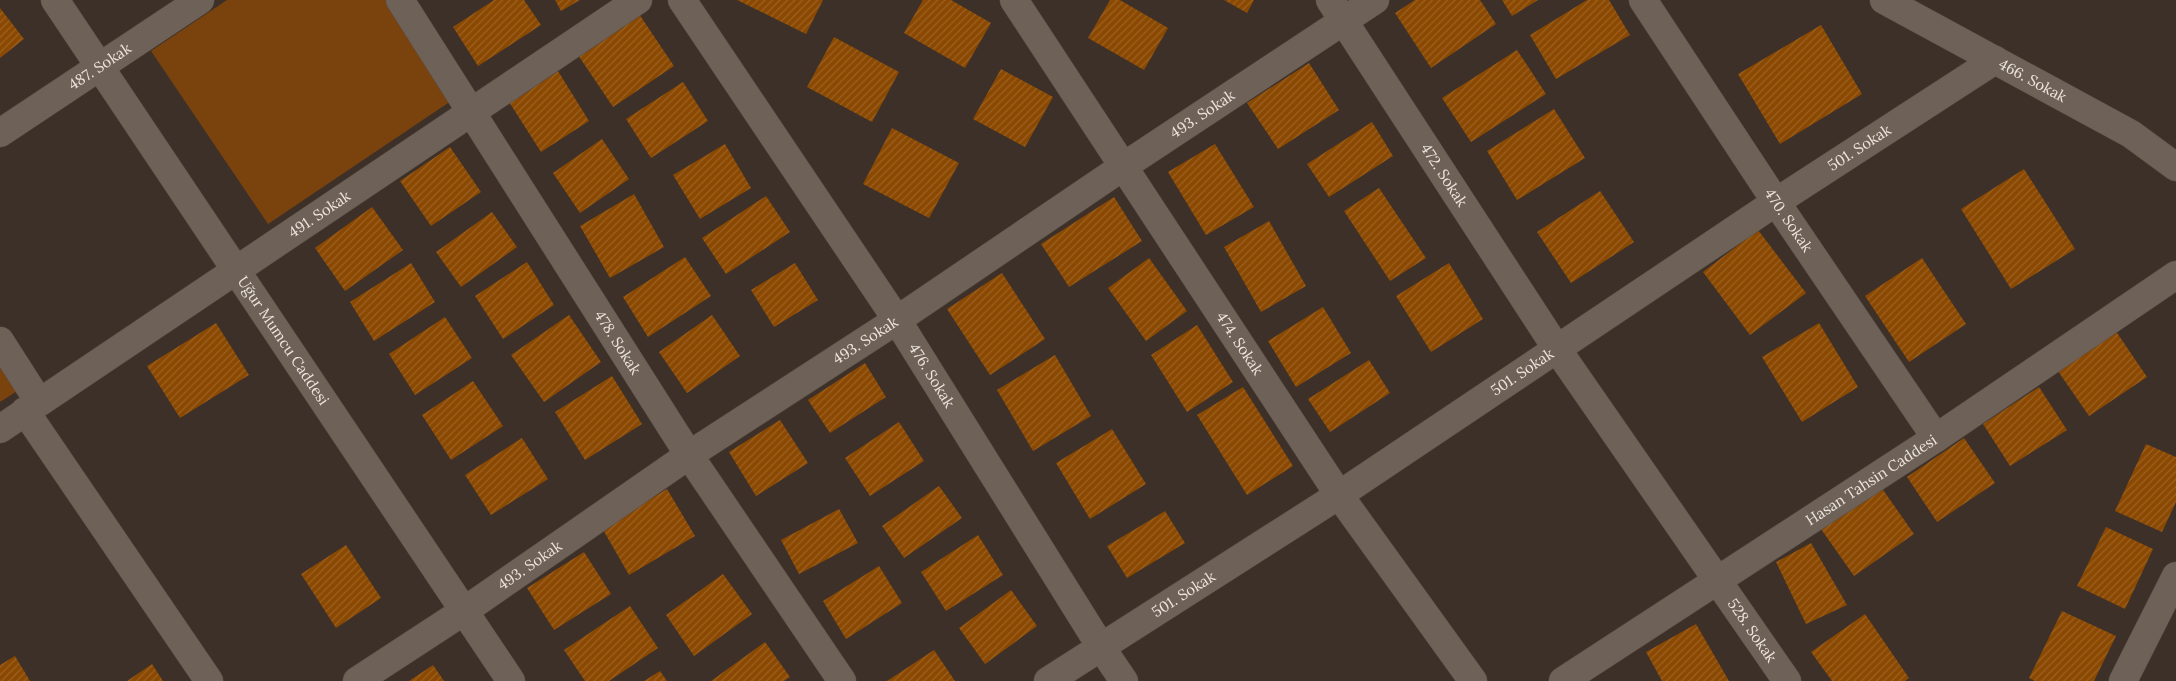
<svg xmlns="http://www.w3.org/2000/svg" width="2176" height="681" viewBox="0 0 2176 681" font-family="Lora,serif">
	<defs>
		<pattern id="building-hatch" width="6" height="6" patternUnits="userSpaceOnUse" patternTransform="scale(1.25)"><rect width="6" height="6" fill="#8a4800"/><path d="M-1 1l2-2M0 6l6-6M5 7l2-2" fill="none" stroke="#9b6225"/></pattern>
	</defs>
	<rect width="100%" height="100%" fill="#3c3028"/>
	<!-- green -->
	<g fill="#7a430d">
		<path d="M227,0H387L454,99L268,224L151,51Z"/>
		<path d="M0,364L17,391L0,402Z"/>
	</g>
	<!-- building -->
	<g fill="url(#building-hatch)">
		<path d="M494,0H524L541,25L478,66L453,27Z"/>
		<path d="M555,0H580L561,11Z"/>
		<path d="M737,0H823L806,34Z"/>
		<path d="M923,0H951L991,23L965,68L904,33Z"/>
		<path d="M1110,0H1120L1168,28L1144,70L1088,38Z"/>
		<path d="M1224,0H1254L1247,13Z"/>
		<path d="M1415,0H1480L1496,24L1431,68L1395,13Z"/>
		<path d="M1502,0H1538L1512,16Z"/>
		<path d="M1587,0H1609L1630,35L1556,79L1530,35Z"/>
		<path d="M0,8L24,39L0,58Z"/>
		<path d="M639,14L674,66L613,107L578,55Z"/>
		<path d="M1821,25L1862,94L1780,144L1738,74Z"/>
		<path d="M834,37L899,72L872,122L807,87Z"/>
		<path d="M1517,50L1546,94L1471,142L1442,98Z"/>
		<path d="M1309,63L1339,110L1278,149L1247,103Z"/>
		<path d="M1001,69L1053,97L1025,147L973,119Z"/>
		<path d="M558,71L589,121L541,152L509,102Z"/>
		<path d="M683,82L708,121L651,158L626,119Z"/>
		<path d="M1554,109L1585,158L1517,200L1487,151Z"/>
		<path d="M1372,122L1393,156L1329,197L1307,164Z"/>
		<path d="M892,128L959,163L929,218L863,184Z"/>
		<path d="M602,139L629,179L580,213L553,173Z"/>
		<path d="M725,144L751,188L700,219L673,175Z"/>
		<path d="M1215,144L1254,207L1206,235L1168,172Z"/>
		<path d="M450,147L481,192L431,226L400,181Z"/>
		<path d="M2024,169L2075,249L2011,289L1961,209Z"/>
		<path d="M1379,188L1426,258L1390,281L1344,211Z"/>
		<path d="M1600,191L1634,242L1571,283L1537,232Z"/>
		<path d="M634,194L664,247L610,278L580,226Z"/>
		<path d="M766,196L790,232L726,274L702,238Z"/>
		<path d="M1114,197L1142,241L1069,287L1041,244Z"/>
		<path d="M372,207L403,250L345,291L315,248Z"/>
		<path d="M492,212L517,247L461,287L436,252Z"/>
		<path d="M1269,221L1306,286L1261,312L1224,247Z"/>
		<path d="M1758,230L1806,293L1750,335L1703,272Z"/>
		<path d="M685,257L711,296L648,337L623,297Z"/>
		<path d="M1149,258L1187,311L1146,341L1108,288Z"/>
		<path d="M1922,258L1966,324L1909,362L1865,296Z"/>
		<path d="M527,262L554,305L503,339L475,296Z"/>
		<path d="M411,263L435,302L374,341L350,302Z"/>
		<path d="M795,263L818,300L774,327L751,290Z"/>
		<path d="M1449,263L1483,319L1431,352L1396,296Z"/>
		<path d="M1002,273L1045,339L990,375L947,309Z"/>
		<path d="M1323,307L1351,353L1296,387L1268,341Z"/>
		<path d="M569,315L601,362L544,402L511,355Z"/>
		<path d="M712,315L740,356L687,393L659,352Z"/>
		<path d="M445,317L472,358L415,395L389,354Z"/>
		<path d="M2109,321L2147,377L2089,416L2051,361Z"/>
		<path d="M216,323L249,375L180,418L147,366Z"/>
		<path d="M1819,323L1858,387L1802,422L1762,357Z"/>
		<path d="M1197,325L1233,382L1187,412L1151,355Z"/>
		<path d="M1055,355L1091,416L1033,451L997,390Z"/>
		<path d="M1369,360L1390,393L1330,432L1308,399Z"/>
		<path d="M865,363L886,397L830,433L808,400Z"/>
		<path d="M612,376L642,424L585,460L555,412Z"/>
		<path d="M473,381L503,426L451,460L422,415Z"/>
		<path d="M1243,387L1293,466L1247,495L1197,415Z"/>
		<path d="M2039,387L2067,430L2010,466L1983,424Z"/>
		<path d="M780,420L808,463L756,496L729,452Z"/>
		<path d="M899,422L924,461L870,496L845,458Z"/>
		<path d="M1112,429L1146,484L1090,519L1056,463Z"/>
		<path d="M522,438L548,479L491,515L465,475Z"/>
		<path d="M1964,438L1995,483L1937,522L1907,477Z"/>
		<path d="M2146,444L2176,457V502L2162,532L2115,511Z"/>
		<path d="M939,486L962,518L904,558L882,526Z"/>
		<path d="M1881,487L1914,534L1854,576L1821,529Z"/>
		<path d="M667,489L695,536L629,575L602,528Z"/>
		<path d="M839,509L858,543L799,574L781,540Z"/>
		<path d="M1165,511L1185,543L1127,578L1107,546Z"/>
		<path d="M2106,527L2153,549L2125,609L2077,586Z"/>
		<path d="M978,535L1003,575L946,611L921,572Z"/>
		<path d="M1811,543L1847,605L1806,624L1776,562Z"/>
		<path d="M346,545L381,598L336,628L301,574Z"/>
		<path d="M584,552L611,594L554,630L527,588Z"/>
		<path d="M879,566L902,603L846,639L823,601Z"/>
		<path d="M723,574L752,614L694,656L666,615Z"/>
		<path d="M1011,590L1037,626L985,664L959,628Z"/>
		<path d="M630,606L658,648L609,681H585L564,650Z"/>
		<path d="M2062,611L2116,636L2094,681H2035L2029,678Z"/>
		<path d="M1865,614L1909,678L1905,681H1832L1811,652Z"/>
		<path d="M1696,624L1729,681H1662L1646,652Z"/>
		<path d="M765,642L790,677L784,681H711Z"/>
		<path d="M934,650L955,681H887Z"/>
		<path d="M15,656L30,681H0V665Z"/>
		<path d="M152,664L163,681H127Z"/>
		<path d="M433,665L444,681H409Z"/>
		<path d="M660,671L667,681H644Z"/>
	</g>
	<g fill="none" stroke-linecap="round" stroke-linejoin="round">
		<!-- minor casing -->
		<g stroke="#574d46" stroke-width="29">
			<g id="minor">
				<path id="s1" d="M400,0L689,455L842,681"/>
				<path id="s2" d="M682,0L897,320L1101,647L1124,681"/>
				<path id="s3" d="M1014,0L1339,495L1473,681"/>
				<path id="s4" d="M1330,0L1557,349L1787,681"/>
				<path id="s5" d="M1643,0L1776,202L1936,438"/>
				<path id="s6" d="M1884,0L2131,134L2176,167"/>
				<path id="s7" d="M0,133L200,0"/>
				<path d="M0,341L39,402"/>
				<path d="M25,411L209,681"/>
				<path id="s8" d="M0,429L638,0"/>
				<path id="s9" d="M357,681L464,611L689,455L897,320L1124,166L1375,0"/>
				<path id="s10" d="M1048,681L1339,495L1776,202L1995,60"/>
				<path d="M2123,681L2176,576"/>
			</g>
		</g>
		<!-- tertiary casing -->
		<g stroke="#574d46" stroke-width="29">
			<g id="tertiary">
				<path id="s11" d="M55,0L511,681"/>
				<path id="s12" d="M1563,681L1936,438L2176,275"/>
			</g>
		</g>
		<!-- minor -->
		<use href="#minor" stroke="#6e6157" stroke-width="28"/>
		<!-- tertiary -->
		<use href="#tertiary" stroke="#6e6157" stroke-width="28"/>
	</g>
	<g text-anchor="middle" stroke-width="4.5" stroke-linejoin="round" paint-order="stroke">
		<!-- street labels -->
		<g font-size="15" fill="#ece4de" stroke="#1f1915">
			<text dy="5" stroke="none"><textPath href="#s7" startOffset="120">487. Sokak</textPath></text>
			<text dy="5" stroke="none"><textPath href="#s6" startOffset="169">466. Sokak</textPath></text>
			<text dy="5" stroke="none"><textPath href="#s9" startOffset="1018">493. Sokak</textPath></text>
			<text dy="5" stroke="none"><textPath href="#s10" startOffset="971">501. Sokak</textPath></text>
			<text dy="5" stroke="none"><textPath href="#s4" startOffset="209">472. Sokak</textPath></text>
			<text dy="5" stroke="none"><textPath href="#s8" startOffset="385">491. Sokak</textPath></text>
			<text dy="5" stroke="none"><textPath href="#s5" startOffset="264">470. Sokak</textPath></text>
			<text dy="5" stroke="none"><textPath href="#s9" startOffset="612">493. Sokak</textPath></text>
			<text dy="5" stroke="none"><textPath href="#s11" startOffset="410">Uğur Mumcu Caddesi</textPath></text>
			<text dy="5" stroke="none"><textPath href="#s1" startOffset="406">478. Sokak</textPath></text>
			<text dy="5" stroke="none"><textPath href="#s3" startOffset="411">474. Sokak</textPath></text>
			<text dy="5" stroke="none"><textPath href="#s10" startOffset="566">501. Sokak</textPath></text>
			<text dy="5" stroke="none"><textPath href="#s2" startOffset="451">476. Sokak</textPath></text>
			<text dy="5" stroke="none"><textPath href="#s12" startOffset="368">Hasan Tahsin Caddesi</textPath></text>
			<text dy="5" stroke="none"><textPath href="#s9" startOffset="208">493. Sokak</textPath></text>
			<text dy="5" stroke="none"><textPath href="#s10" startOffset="161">501. Sokak</textPath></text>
			<text dy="5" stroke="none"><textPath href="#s4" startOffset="759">528. Sokak</textPath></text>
		</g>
	</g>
</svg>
